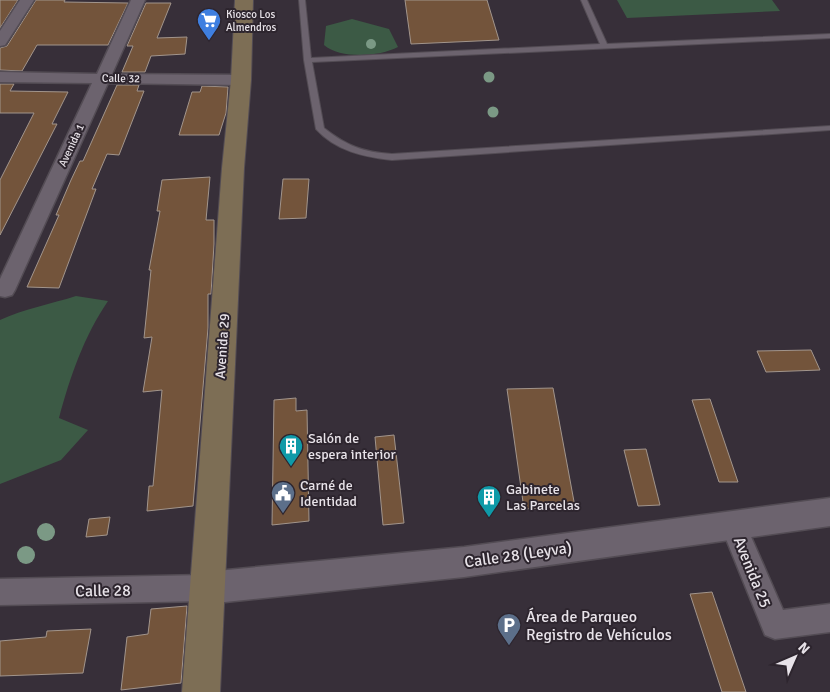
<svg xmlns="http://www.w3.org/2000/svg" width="830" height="692" viewBox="0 0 830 692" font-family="Signika,sans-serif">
	<rect width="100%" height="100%" fill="#372f39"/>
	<!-- green -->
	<g fill="#3c5a45">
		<path d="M617,0H772L780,11L627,18Z"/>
		<path d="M352,19L389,29L398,47C379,57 340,59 324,45L326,26Z"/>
		<path d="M76,296L108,301C84,336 70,377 59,418L88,430L61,460L0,484V320C23,309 51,304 76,296Z"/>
	</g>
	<!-- building -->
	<g fill="#73543b" stroke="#a2958c">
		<path d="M0,0H18L0,28Z"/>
		<path d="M36,0H65L64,2L128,3L108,45H37L22,71L0,70V48L7,46Z"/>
		<path d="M405,0H487L499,40L411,44Z"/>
		<path d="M146,3H171L157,38L187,37L185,54L151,56L145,72H122L133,46H127Z"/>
		<path d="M0,84H14L10,91L68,92L52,124H57L0,235V180L34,113H0Z"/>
		<path d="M117,85H139L137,91H144L119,155L107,154L92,189H96L59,288L27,287L59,215H56L71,180L80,161H83Z"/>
		<path d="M202,86L228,87L226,113L219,135H179L192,92H200Z"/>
		<path d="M210,177L206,220H214V244L211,294H208V328L193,506L147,511L149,486H153L162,390L143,392L152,337L144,338L151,270H149L160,211H157L162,180Z"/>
		<path d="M283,179H309L306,218L279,219Z"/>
		<path d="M811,350L820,370L766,372L757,351Z"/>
		<path d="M553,388L575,507L524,509L507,389Z"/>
		<path d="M296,398V411L307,410L309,521L272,525L274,400Z"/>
		<path d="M710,399L738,482H719L692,400Z"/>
		<path d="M394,435L404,523L383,525L375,437Z"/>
		<path d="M646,449L660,505L638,506L624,450Z"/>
		<path d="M110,517L107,535L86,537L89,519Z"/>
		<path d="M712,592L746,692H722L690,594Z"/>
		<path d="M187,606L181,683L121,690L127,637L148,634L151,609Z"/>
		<path d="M91,629L83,673L0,676V641L46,637L47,631Z"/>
	</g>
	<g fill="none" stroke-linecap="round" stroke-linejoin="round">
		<!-- service casing -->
		<g stroke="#534c54" stroke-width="2">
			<path id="service" d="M299,0H305L311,58L600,44L581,0H587L607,44L830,34V38L312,62L324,128C347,146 363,152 392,154L830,126V130L392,160C364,157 336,151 316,129L304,60Z"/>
		</g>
		<!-- minor casing -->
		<g stroke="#534c54" stroke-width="3">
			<g id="minor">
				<path d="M20,0H34L5,45L0,46V31Z"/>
				<path d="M131,0H145L112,74L241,75L249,80L241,85L108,83L15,290L12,295L5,297L0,296V279L92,83L0,82V72L97,74Z"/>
				<path d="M733,512L742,516L783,610L830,604V632L775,639L765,635L720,524L724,516Z"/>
				<path d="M206,575L215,579L219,588L215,597L206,601L0,605V579Z"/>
			</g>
		</g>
		<!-- tertiary casing -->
		<g stroke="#534c54" stroke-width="3">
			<path id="tertiary" d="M830,498V526L464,577L206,604L194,599L190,588L194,577L206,572L464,547Z"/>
		</g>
		<!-- secondary casing -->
		<g stroke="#534c54" stroke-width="2">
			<path id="secondary" d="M235,0H253L251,80L244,168L220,692H182L222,168L231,80Z"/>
		</g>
		<!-- service -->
		<use href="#service" fill="#6c636e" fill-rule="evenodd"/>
		<!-- minor -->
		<use href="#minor" fill="#6c636e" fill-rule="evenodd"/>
		<!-- tertiary -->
		<use href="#tertiary" fill="#6c636e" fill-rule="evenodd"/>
		<!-- secondary -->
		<use href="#secondary" fill="#7d6e55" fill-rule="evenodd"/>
	</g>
	<!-- trees -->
	<g fill="#7b9985">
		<circle cx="371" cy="44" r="5"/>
		<circle cx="489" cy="77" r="5.5"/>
		<circle cx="493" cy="112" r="5.5"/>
		<circle cx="46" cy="532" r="9"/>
		<circle cx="26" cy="555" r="9"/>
	</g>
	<!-- icons -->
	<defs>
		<g id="supermarket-pin" transform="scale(1.25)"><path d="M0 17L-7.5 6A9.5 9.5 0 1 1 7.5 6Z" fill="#3f7fe0" stroke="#2d252e"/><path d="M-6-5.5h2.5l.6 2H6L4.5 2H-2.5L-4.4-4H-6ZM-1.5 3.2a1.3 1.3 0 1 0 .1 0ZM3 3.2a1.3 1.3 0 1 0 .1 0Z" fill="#fff"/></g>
		<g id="building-pin" transform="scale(1.25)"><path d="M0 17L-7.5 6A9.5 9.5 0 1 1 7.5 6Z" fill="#0f9aa8" stroke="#2d252e"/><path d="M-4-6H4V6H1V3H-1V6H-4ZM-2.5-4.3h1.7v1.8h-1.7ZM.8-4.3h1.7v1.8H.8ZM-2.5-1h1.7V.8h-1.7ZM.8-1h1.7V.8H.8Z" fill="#fff"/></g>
		<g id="civic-pin" transform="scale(1.25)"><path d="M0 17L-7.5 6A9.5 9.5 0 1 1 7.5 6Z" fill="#5c6f8a" stroke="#2d252e"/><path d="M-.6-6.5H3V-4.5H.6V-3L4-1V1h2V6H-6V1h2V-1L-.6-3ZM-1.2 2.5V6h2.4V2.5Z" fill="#fff"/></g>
		<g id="parking-pin" transform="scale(1.25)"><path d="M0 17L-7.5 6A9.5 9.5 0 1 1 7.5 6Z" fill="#5c6f8a" stroke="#2d252e"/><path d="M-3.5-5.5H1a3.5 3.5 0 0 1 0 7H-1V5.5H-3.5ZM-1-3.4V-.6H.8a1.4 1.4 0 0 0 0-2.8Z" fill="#fff"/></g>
	</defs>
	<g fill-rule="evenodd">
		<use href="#supermarket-pin" x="209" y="20"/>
		<use href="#building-pin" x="291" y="446"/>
		<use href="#civic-pin" x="283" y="493"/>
		<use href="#building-pin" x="489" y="497"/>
		<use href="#parking-pin" x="509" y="625"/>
	</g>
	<g text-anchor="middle" stroke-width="4" stroke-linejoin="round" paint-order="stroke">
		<!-- far-poi labels -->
		<g font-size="11" fill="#e8e3e9" stroke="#2d252e" text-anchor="start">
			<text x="226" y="18">Kiosco Los<tspan x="226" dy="13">Almendros</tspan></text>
		</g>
		<!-- far-street labels -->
		<g font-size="11" fill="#e8e3e9" stroke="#2d252e">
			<text transform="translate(121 78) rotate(1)" y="4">Calle 32</text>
			<text transform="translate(71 145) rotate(-65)" y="4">Avenida 1</text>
		</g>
		<!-- street labels -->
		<g font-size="14" fill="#e8e3e9" stroke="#2d252e">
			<text transform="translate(222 346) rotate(-86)" y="5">Avenida 29</text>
		</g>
		<!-- poi labels -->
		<g font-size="14" fill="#e8e3e9" stroke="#2d252e" text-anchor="start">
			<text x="308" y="443">Salón de<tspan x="308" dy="16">espera interior</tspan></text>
			<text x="300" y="490">Carné de<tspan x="300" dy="16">Identidad</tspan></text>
			<text x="506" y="494">Gabinete<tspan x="506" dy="16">Las Parcelas</tspan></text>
		</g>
		<!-- near-street labels -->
		<g font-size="16" fill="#e8e3e9" stroke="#2d252e">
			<text transform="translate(518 554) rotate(-8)" y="6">Calle 28 (Leyva)</text>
			<text transform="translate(753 572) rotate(68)" y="6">Avenida 25</text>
			<text transform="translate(103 590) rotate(-1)" y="6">Calle 28</text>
		</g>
		<!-- near-poi labels -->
		<g font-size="16" fill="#e8e3e9" stroke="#2d252e" text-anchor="start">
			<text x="526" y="622">Área de Parqueo<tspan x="526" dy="18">Registro de Vehículos</tspan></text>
		</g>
	</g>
	<!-- north arrow -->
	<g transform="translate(795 657) rotate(45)" stroke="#2d252e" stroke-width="4" paint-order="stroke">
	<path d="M0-4L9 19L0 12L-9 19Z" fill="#e8e3e9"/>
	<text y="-8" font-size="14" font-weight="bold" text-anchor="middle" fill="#e8e3e9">N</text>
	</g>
</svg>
